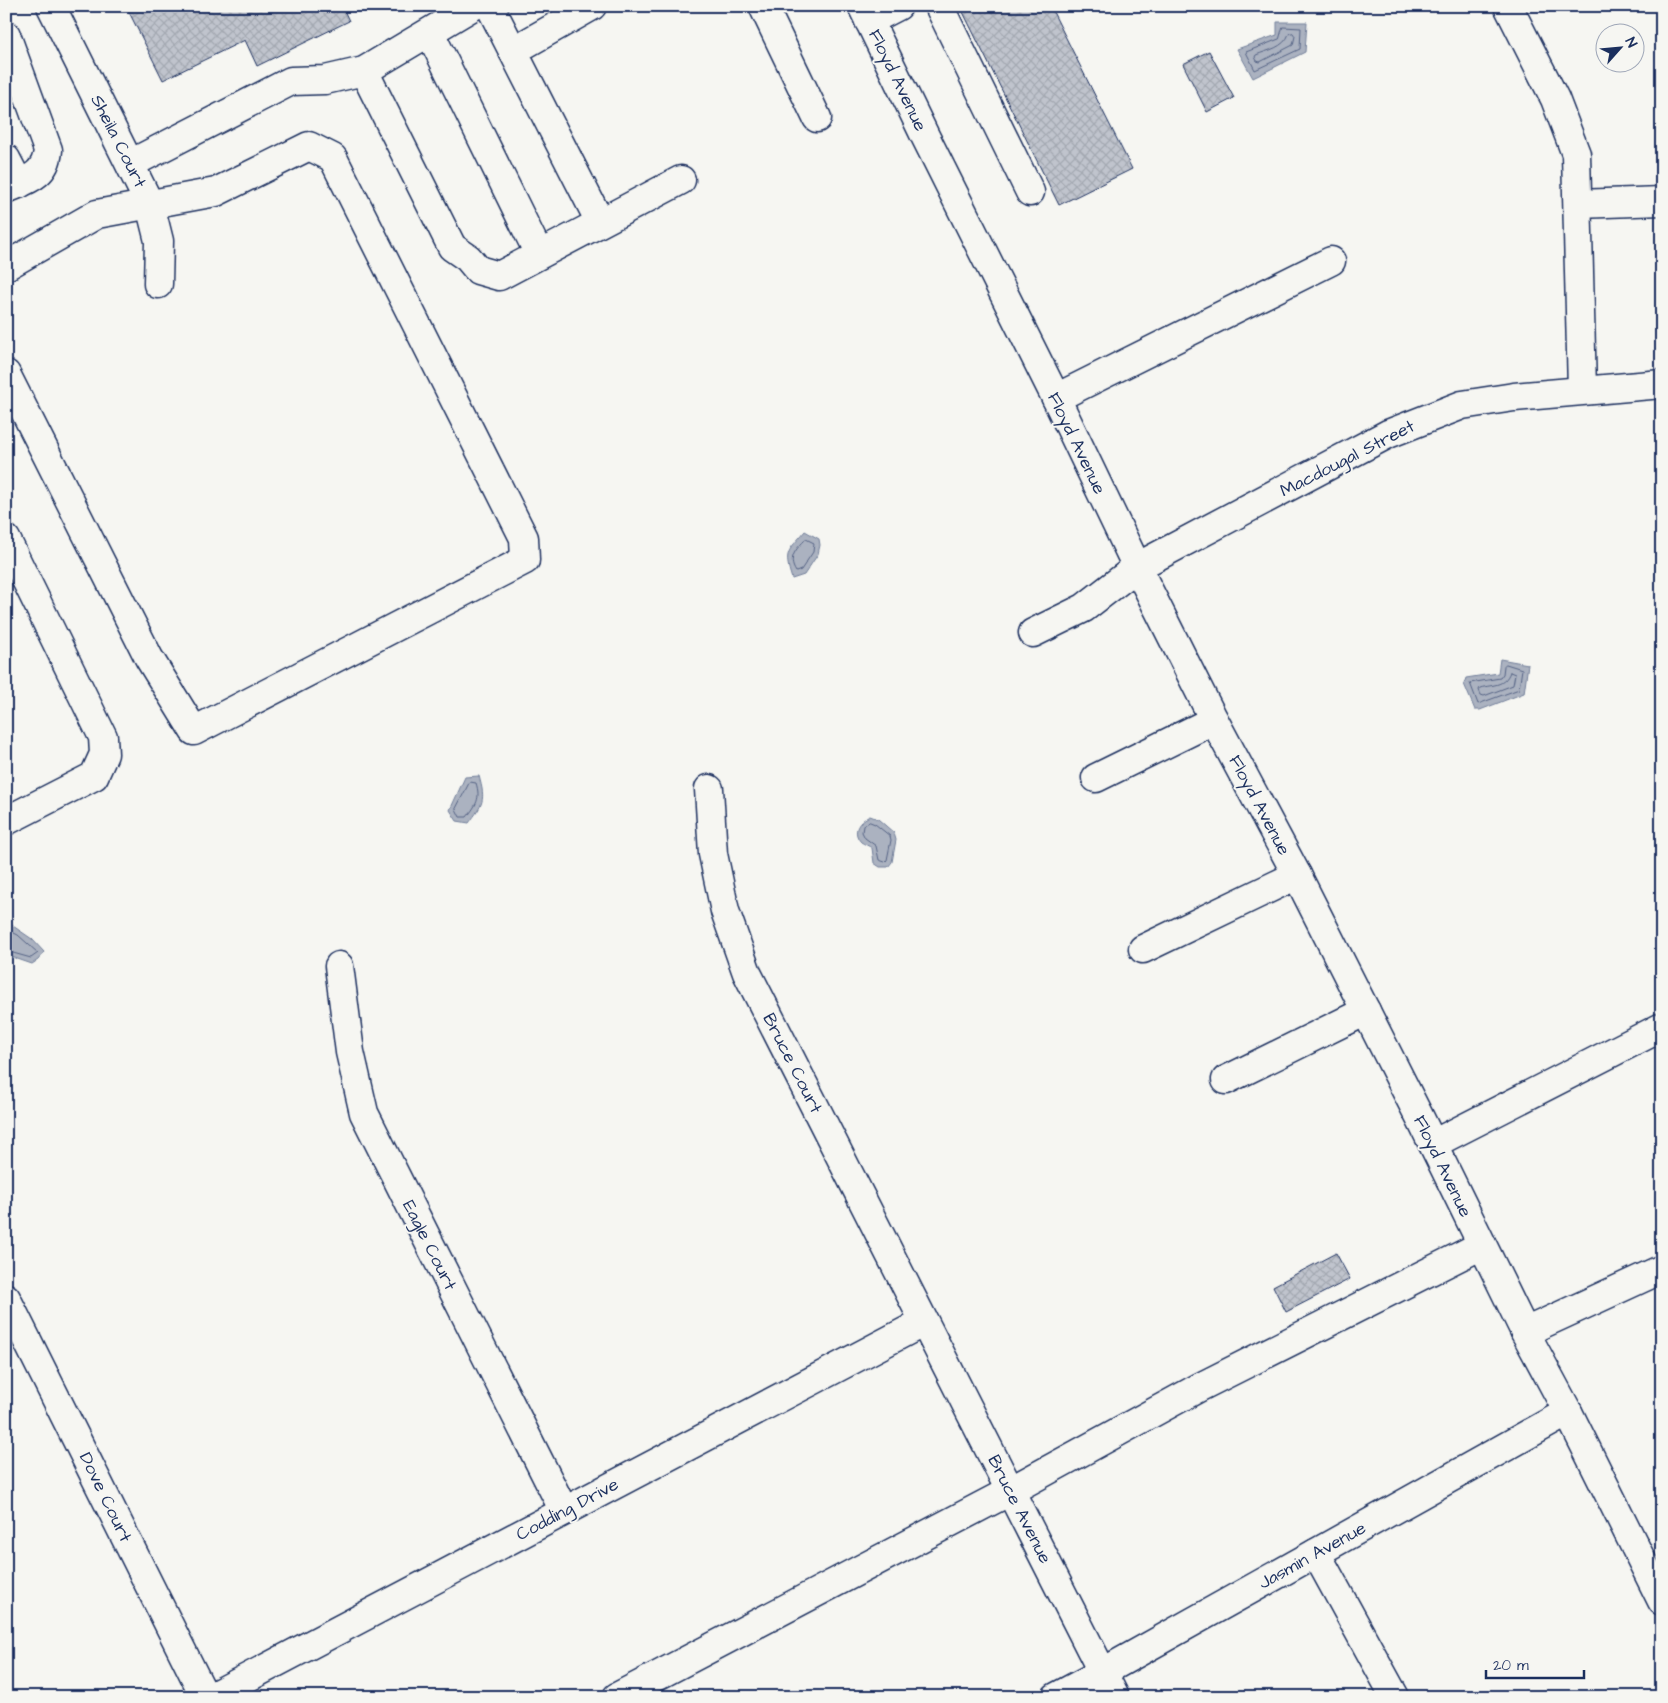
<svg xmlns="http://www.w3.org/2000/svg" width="1668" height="1703" viewBox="0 0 1668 1703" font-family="'Architects Daughter',sans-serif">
	<defs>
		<pattern id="building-cross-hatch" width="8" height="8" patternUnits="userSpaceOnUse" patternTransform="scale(1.25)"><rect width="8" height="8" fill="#c0c4cd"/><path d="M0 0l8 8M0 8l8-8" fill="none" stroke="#a4a9b2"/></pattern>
	</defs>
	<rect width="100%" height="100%" fill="#f6f6f2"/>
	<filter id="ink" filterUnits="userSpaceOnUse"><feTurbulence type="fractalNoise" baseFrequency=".02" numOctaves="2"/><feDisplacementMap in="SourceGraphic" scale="10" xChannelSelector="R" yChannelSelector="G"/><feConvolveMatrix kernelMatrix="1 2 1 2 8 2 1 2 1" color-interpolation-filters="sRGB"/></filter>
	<g filter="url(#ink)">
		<!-- water -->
		<g fill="#abb2c0" stroke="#717e99">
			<path d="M1277,22H1307L1305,52L1253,78L1237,49L1277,35Z"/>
			<path d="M805,531L819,539L820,545L818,554L804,575L792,579C783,551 788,552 805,531Z"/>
			<path d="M1500,659L1528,664L1524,693L1480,710H1475L1464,684L1466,678L1498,673Z"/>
			<path d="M479,776C486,801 483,804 469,823L457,821L450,810L465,777Z"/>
			<path d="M870,816L878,819L894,833L896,840L892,862L888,867H880L874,863L872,848C869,846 864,844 861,842C851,831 859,821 870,816Z"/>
			<path d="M10,924L32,939L44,952L38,960L32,964L6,955V925Z"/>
		</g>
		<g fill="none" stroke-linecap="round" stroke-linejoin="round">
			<!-- shore -->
			<g stroke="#556385" stroke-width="1">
				<path d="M1283,27L1301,28L1300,49L1255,70L1246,52L1279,39Z"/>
				<path d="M1293,33L1295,36L1293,45L1260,62L1257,61L1255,57L1256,55C1268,50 1284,48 1289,34Z"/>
				<path d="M806,539L814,543L813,552L801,570L796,572C787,558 796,549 806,539Z"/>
				<path d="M1506,664L1522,669L1519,689L1478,704L1470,683L1500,678L1503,674L1504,666Z"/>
				<path d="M1510,672L1515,674L1513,685L1484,696L1481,695L1479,690L1480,688C1494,684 1504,687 1510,672Z"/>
				<path d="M470,782L476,783C481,799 476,805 467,817H460L456,809Z"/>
				<path d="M870,822L875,824L890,836L891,840L887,860L885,862L879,860L876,846L865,838L862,832L863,826Z"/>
				<path d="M6,929L18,935L38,953L31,958L6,951"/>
			</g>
		</g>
		<!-- building -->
		<g fill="url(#building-cross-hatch)" stroke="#1b2f5e">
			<path d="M126,6H342L349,21L257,66L245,40L163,80Z"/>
			<path d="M960,6H1050L1132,169L1059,205Z"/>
			<path d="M1209,51L1234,98L1207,112L1183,64Z"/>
			<path d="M1336,1253L1350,1279L1286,1312L1273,1286Z"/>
		</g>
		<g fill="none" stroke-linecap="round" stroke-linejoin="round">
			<!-- minor casing -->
			<g stroke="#1b2f5e" stroke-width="31">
				<g id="minor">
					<path d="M51,6L150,205L159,241L158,284"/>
					<path d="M490,6L600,222"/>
					<path d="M763,6L817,118"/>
					<path d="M862,6L925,136L1056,398L1137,567L1214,720L1297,875L1421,1120L1525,1332L1568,1412L1662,1601"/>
					<path d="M939,6L1030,192"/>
					<path d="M1508,6L1555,99L1576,154L1582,390"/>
					<path d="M869,21L898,6"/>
					<path d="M430,33L539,254"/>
					<path d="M6,35L48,150C46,176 27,180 6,189"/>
					<path d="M513,51L592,6"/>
					<path d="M364,71L452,247L468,258L478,270L499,276L681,180"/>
					<path d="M6,159L19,184"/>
					<path d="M130,164L291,81L325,80L364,71L473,6"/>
					<path d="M1578,204L1662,201"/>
					<path d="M6,266L97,214L216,192L309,146L333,158L524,538L525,560L194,731L149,658L6,374"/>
					<path d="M1056,398L1331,261"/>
					<path d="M6,539L103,737L104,754L94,776L6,821"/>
					<path d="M1033,633L1084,608L1137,567L1388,434L1462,405L1514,397L1662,384"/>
					<path d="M1096,778L1214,720"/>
					<path d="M709,789L713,854L725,911L747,973L1115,1697"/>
					<path d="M1143,949L1297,875"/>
					<path d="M339,966L350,1052L364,1113L564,1511"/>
					<path d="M1226,1080L1366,1011"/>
					<path d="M1433,1144L1662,1027"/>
					<path d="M6,1298L205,1697"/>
					<path d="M1525,1332L1662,1269"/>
					<path d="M1316,1553L1395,1697"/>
					<path d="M211,1697L924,1322"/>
					<path d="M617,1697L1010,1491L1200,1387L1482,1245"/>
					<path d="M1056,1697L1103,1672L1568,1412"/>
				</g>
			</g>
			<!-- minor -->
			<use href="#minor" stroke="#f6f6f2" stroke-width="28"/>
		</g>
	</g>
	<g text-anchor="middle" stroke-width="4" stroke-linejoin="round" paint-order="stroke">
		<!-- street labels -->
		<g font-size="18" fill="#1b2f5e" stroke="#f6f6f2">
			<text transform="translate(898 80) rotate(64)" y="6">Floyd Avenue</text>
			<text transform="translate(119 141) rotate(63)" y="6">Sheila Court</text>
			<text transform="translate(1077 443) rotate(64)" y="6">Floyd Avenue</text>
			<text transform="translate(1347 458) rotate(-27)" y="6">Macdougal Street</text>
			<text transform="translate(1260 805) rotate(62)" y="6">Floyd Avenue</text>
			<text transform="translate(793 1063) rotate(63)" y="6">Bruce Court</text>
			<text transform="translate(1443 1166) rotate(64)" y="6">Floyd Avenue</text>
			<text transform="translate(430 1245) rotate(63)" y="6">Eagle Court</text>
			<text transform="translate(106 1497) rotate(64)" y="6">Dove Court</text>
			<text transform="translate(567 1509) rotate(-28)" y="6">Codding Drive</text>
			<text transform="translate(1020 1509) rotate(63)" y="6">Bruce Avenue</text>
			<text transform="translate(1312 1555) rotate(-29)" y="6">Jasmin Avenue</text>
		</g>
	</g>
	<!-- margin -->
	<rect width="1668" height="1703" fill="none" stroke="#f6f6f2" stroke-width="25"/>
	<rect x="12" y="12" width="1643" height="1678" fill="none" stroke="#1b2f5e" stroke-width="2" filter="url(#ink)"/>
	<!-- north arrow -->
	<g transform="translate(1620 48) rotate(63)"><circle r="24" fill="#f6f6f2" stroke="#9ea6b7"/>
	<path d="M0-4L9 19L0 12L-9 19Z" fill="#1b2f5e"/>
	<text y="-8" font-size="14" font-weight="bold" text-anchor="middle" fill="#1b2f5e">N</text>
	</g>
	<!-- scale -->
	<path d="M1486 1670v8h98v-8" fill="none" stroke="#1b2f5e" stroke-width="2.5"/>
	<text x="1493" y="1670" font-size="15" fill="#1b2f5e" stroke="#f6f6f2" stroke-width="4" paint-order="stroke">20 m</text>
</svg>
